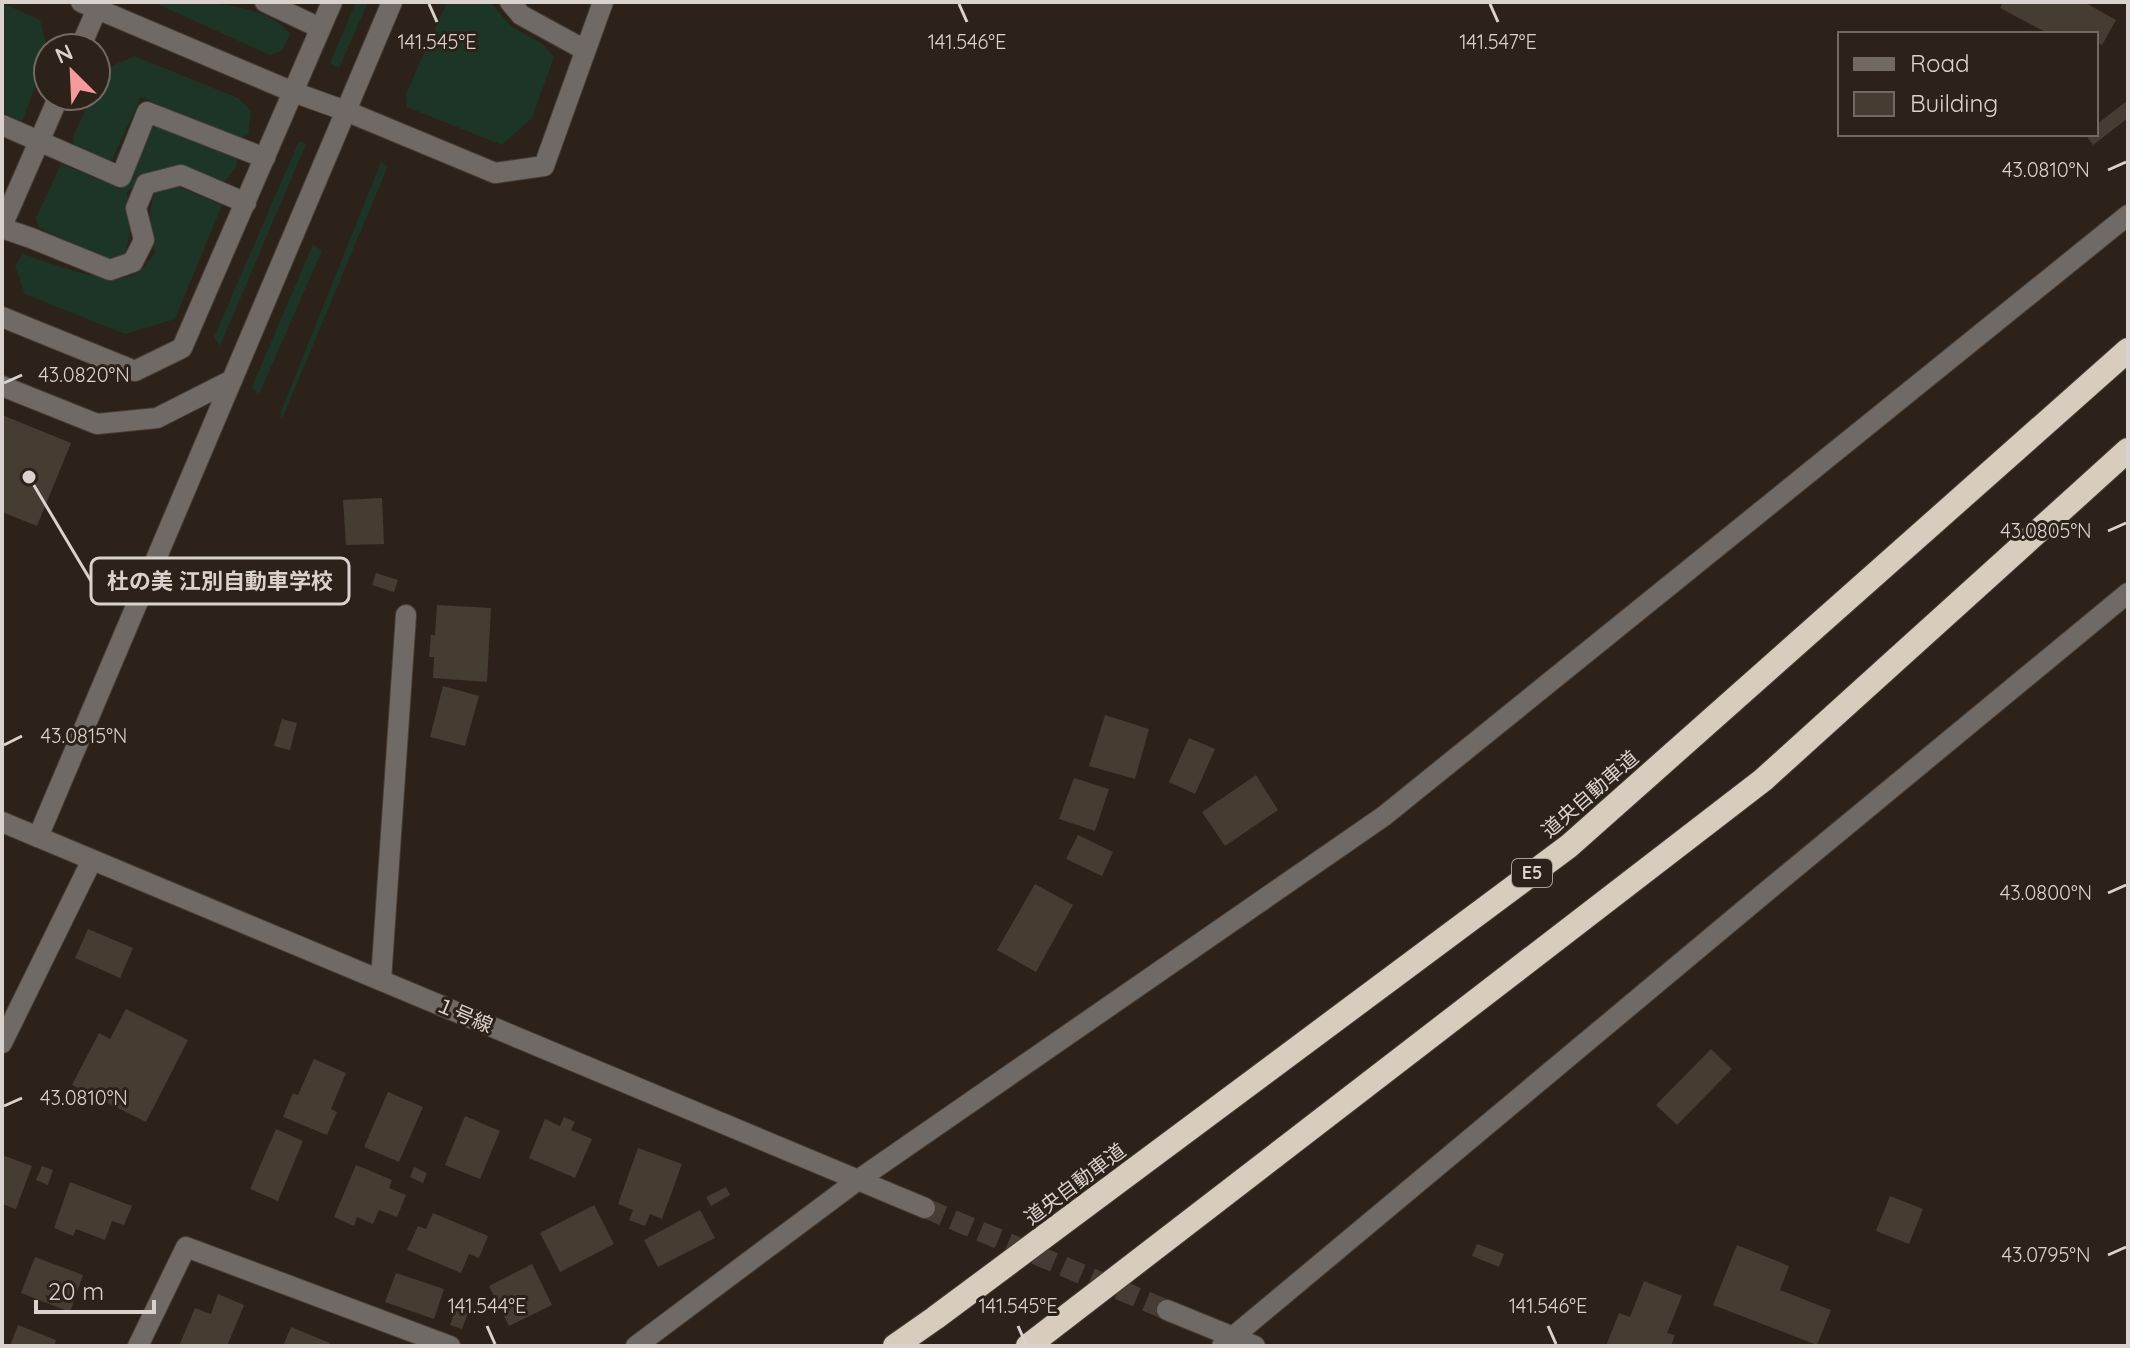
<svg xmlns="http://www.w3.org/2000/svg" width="2130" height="1348" viewBox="0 0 2130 1348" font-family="Quicksand,'Noto Sans JP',sans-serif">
	<rect width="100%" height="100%" fill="#2d2219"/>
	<!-- grass -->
	<g fill="#1d3526">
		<path d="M153,2C198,2 263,0 290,34L283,50L270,55Z"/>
		<path d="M356,2H368L339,68L330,63Z"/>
		<path d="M447,2H490L512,27L543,44L554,57L532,118L502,145L407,107L406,94Z"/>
		<path d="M2,3L40,20L48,52L22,122L2,113V48L4,43L2,42Z"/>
		<path d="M134,56L238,98L251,111L248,135L237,138L141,97L111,162L74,148L73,137L92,96H96C96,69 113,66 134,56Z"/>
		<path d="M155,124L237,158L236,167L223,184L185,171L149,172L127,192L130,231L126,253L112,261L39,228L36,218L61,164L120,188Z"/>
		<path d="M299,141L306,144L220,346L214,337Z"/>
		<path d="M381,162L388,166L282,419L280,414Z"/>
		<path d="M175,185L222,205L175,319L125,334L25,294L15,266L23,254C47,262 104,284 128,277C141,273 147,263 155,253L150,214L154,193Z"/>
		<path d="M313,244L322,251L259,394L252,387Z"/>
	</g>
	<!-- building -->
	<g fill="#453d31">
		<path d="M2003,2H2084L2116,20L2102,45L2096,42V34H2049L2000,8Z"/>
		<path d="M2128,100V118L2093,145L2085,134H2096V125Z"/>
		<path d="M2,415L71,443L37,526L2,512Z"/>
		<path d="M382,498L384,544L346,545L343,500Z"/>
		<path d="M376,573L398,580L394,592L372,585Z"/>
		<path d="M437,605L491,608L487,682L433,678L434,657H429L431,635H435Z"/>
		<path d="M443,686L479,696L465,746L430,737Z"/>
		<path d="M1105,715L1149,729L1135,779L1089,766Z"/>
		<path d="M282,719L297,723L290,750L274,746Z"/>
		<path d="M1189,738L1215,749L1195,794L1169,782Z"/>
		<path d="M1256,775L1278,810L1225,846L1202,812Z"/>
		<path d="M1074,778L1109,789L1095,831L1059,819Z"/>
		<path d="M1078,835L1113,852L1102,876L1066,859Z"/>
		<path d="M1035,884L1073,905L1036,972L997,950Z"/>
		<path d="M88,929L133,948L120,978L75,958Z"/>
		<path d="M126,1009L188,1040L146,1122L72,1085L99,1033L110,1039Z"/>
		<path d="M1711,1049L1732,1069L1677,1125L1656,1105Z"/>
		<path d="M314,1059L346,1073L331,1109L337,1112L327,1135L283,1117L293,1093L298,1095Z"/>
		<path d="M388,1092L423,1107L399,1162L364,1147Z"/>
		<path d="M465,1116L500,1131L480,1179L445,1165Z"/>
		<path d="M564,1117L575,1122L571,1130L592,1139L575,1178L529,1158L545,1119L560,1126Z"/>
		<path d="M276,1129L303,1141L278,1201L250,1189Z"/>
		<path d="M638,1148L682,1164L662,1219L650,1214L645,1226L629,1220L633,1210L618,1204Z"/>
		<path d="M2,1155L32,1166L16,1209L2,1204Z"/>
		<path d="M356,1165L392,1180L389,1188L406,1195L397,1217L379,1210L373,1224L357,1217L354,1226L334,1217Z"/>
		<path d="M42,1166L53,1170L48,1185L36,1180Z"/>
		<path d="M414,1167L427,1173L423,1183L410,1177Z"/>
		<path d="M70,1182L132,1206L124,1225L112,1221L105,1240L76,1229L73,1236L54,1228Z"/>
		<path d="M726,1187L730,1195L711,1206L706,1197Z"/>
		<path d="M1890,1196L1923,1209L1909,1244L1876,1231Z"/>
		<path d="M594,1205L614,1244L560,1272L540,1233Z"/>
		<path d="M700,1210L715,1238L658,1267L644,1240Z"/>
		<path d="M433,1213L488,1236L479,1258L469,1254L461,1273L407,1250L418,1226L426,1229Z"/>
		<path d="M1477,1244L1504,1254L1499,1267L1472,1256Z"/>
		<path d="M1737,1245L1789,1266L1780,1290L1831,1310L1817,1345L1713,1305Z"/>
		<path d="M35,1257L83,1275L70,1312L21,1293Z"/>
		<path d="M532,1264L552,1305L509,1326L489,1286Z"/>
		<path d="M396,1273L444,1289L434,1319L385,1302Z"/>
		<path d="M1644,1281L1682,1296L1667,1333L1675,1335L1671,1346H1606L1619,1313L1630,1317Z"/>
		<path d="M218,1294L244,1305L227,1346H179L195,1308L211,1314Z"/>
		<path d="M459,1300L471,1305L462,1329L450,1325Z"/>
		<path d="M18,1325L56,1340L54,1346H10Z"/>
		<path d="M291,1327L330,1343L329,1346H283Z"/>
	</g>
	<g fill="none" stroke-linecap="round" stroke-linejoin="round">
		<!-- minor-tunnel -->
		<path stroke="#473d34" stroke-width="20" stroke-dasharray="20 10" stroke-linecap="butt" d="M925,1208L1167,1310"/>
		<!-- minor casing -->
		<g stroke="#493e36" stroke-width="22">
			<g id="minor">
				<path d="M81,2L293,92L346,111L495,173L544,166L603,2"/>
				<path d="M265,2L320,28"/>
				<path d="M510,2L521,15L585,50"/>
				<path d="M80,48L100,2"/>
				<path d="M2,125L121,177L147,112L265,158"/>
				<path d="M2,226L59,96"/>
				<path d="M2,228L31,238L110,270L133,262L144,240L136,208L146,184L181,175L246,203"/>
				<path d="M2,317L135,371L182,348L332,2"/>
				<path d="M2,386L97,424L157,418L232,380L392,2"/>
				<path d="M2,822L925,1208"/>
				<path d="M38,837L232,380"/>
				<path d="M381,980L406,615"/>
				<path d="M2,1043L92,860"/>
				<path d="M1167,1310L1255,1346"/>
				<path d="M138,1346L186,1247L450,1346"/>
				<path d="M636,1346L858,1180L1384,816L2128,215"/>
				<path d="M1222,1346L1773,886L2128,593"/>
			</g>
		</g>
		<!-- highway casing -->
		<g stroke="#493e36" stroke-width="26">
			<g id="highway">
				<path d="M895,1346L935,1318L1569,846L2128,350"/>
				<path d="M1028,1346L1763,780L2128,450"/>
			</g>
		</g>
		<!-- minor -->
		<use href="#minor" stroke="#6f6a65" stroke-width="20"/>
		<!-- highway -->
		<use href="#highway" stroke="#d8ccbf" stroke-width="24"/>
	</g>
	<!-- ticks -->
	<path fill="none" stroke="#dad3cd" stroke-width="3" d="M429,4L437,22M959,4L967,22M1490,4L1498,22M2108,170L2126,162M4,383L22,375M2108,531L2126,523M4,745L22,736M2108,893L2126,885M4,1106L22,1098M2108,1255L2126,1247M487,1326L495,1344M1018,1326L1026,1344M1548,1326L1556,1344"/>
	<g text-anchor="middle" stroke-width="6" stroke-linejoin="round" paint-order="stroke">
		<!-- shield labels -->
		<rect fill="#2d2219" stroke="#a69e97" stroke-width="2" x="1512" y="859" width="40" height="28" rx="6"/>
		<g font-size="18" font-weight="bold" fill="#dad3cd">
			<text x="1532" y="879">E5</text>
		</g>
		<!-- street labels -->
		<g font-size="20" fill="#dad3cd" stroke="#2d2219">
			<text transform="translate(1590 794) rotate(-41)" y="7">道央自動車道</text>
			<text transform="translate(464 1015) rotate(23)" y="7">１号線</text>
			<text transform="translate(1075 1184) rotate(-37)" y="7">道央自動車道</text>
		</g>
	</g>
	<g font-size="20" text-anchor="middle" fill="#dad3cd" stroke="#2d2219" stroke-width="6" stroke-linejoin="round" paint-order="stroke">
		<text x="967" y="49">141.546°E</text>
		<text x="437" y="49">141.545°E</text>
		<text x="1498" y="49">141.547°E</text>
		<text x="2046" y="177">43.0810°N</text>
		<text x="84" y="382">43.0820°N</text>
		<text x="2046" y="538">43.0805°N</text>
		<text x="84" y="743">43.0815°N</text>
		<text x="2046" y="900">43.0800°N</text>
		<text x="84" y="1105">43.0810°N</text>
		<text x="2046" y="1262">43.0795°N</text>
		<text x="487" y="1313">141.544°E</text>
		<text x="1018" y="1313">141.545°E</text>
		<text x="1548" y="1313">141.546°E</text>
	</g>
	<!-- callouts -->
	<path fill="none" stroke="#dad3cd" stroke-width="3" d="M29 477L91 581"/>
	<circle fill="#dad3cd" stroke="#2d2219" stroke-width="3" cx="29" cy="477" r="8"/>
	<rect fill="#2d2219" stroke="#dad3cd" stroke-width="3" x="91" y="558" width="258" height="46" rx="8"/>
	<g font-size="22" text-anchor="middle" font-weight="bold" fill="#dad3cd">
		<text x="220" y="589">杜の美 江別自動車学校</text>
	</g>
	<!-- border -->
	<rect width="2130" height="1348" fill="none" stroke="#dad3cd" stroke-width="8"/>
	<!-- legend -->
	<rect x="1838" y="32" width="260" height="104" fill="#2d2219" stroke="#726961" stroke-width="2"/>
	<rect x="1854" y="58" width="40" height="12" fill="#6f6a65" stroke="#726961" stroke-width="2"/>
	<text x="1910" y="72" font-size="24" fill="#dad3cd">Road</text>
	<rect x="1854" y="92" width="40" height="24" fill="#453d31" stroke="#726961" stroke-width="2"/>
	<text x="1910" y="112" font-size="24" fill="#dad3cd">Building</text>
	<!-- north arrow -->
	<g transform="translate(72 72) rotate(336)"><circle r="38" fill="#2d2219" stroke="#726961" stroke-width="2"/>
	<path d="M0-6L14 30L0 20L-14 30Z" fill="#f59b9b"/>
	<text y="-12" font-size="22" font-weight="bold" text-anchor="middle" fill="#dad3cd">N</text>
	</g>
	<!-- scale -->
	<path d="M36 1300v12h118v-12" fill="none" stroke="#dad3cd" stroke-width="4"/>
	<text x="48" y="1300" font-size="24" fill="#dad3cd" stroke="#2d2219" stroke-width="6" paint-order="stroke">20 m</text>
</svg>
